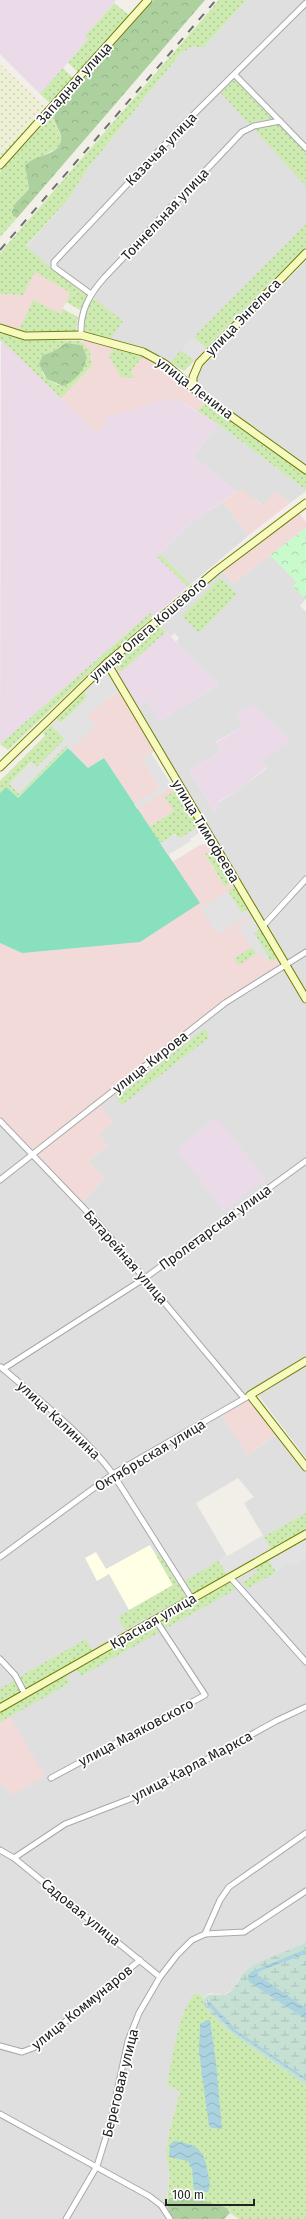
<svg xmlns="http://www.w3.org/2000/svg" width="306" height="2219" viewBox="0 0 306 2219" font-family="'Fira Sans',sans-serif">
	<defs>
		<pattern id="farmland-dots" width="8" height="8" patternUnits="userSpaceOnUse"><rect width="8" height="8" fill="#eef0d5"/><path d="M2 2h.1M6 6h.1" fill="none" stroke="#ccceb7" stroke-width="1.8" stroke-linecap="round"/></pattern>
		<pattern id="grass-dots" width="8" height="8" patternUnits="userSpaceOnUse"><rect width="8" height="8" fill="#cdebb0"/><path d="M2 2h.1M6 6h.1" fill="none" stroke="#b0c997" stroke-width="1.8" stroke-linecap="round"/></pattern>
		<pattern id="forest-crowns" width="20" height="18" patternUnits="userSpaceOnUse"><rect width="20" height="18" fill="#add19e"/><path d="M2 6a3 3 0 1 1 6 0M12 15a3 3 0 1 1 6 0" fill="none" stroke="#95b388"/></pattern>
		<pattern id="wetland-marsh" width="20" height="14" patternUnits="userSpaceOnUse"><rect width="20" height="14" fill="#c6e0d4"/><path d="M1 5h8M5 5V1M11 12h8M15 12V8" fill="none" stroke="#aac0b6"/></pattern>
		<pattern id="park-crowns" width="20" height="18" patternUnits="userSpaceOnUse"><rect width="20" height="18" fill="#c8facc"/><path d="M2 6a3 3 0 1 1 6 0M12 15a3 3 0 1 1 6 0" fill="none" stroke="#acd6af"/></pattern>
		<pattern id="water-waves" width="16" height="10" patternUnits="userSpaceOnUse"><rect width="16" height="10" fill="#aad3df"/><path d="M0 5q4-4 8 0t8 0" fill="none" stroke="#92b5bf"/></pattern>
	</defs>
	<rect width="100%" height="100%" fill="#f2efe9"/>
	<!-- residential -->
	<g fill="#e0dfdf" fill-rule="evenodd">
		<path d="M246,0H306V247L184,371L140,348L92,334L91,297L51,268L26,247L69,198L88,168L181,53L193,46L203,48Z"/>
		<path d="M306,261V465L199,388L197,379L203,366Z"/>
		<path d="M218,424L306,490V491L290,503L275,491L263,506L259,502L236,492L194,457Z"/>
		<path d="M222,502L249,535L191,584L160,554L192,522Z"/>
		<path d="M270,555L297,582L293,587L306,599L300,606L306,612V874L263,920L138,709L147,699L159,721L219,685L176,642L179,638L174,633L171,637L159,625L222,571L234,583ZM243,726L266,758L265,757L261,760L267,768L237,791L218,803L215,812L189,771L221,751L216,742Z"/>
		<path d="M306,883V949L288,961L267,926Z"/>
		<path d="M306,954V991L290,964Z"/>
		<path d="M285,969L306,1003V1158L145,1274L82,1202L105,1178L88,1161L108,1146L98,1134L113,1122L100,1105L227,1005Z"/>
		<path d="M0,1125L90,1218L244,1402L222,1415L231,1429L254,1451L276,1434L306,1473V1531L272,1551L244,1503L254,1497L238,1478L196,1503L227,1556L219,1561L228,1576L0,1704Z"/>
		<path d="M306,1164V1357L245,1395L149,1279Z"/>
		<path d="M306,1366V1458L258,1395Z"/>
		<path d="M306,1537V1942L248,1969L238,1980L234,1988L224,1995L210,1993L204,1997L196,1993L170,2087L180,2091L169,2133L166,2154L170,2174L166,2206L174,2219H0V1711Z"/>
	</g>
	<!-- commercial -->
	<g fill="#f2dad9">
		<path d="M35,272L71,293L60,314L19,331L0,323V294L23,295Z"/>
		<path d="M80,341L93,342L144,355L162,365L207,401L197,411L174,398L108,424L96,432L61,398L92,366L91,355Z"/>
		<path d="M241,489L263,506L275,491L290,503L249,535L222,502Z"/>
		<path d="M299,513L306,522V528L234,583L222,571Z"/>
		<path d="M119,690L155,751L142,759L160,788L134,804L104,758L88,768L70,750L95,726L87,716Z"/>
		<path d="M175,784L178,789L174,811L149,827L137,809Z"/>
		<path d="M210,843L214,849L205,855L225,887L233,882L282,964L227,998L33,1150L0,1116V943L23,953L200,845Z"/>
		<path d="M100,1105L114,1122L98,1134L108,1146L88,1161L105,1178L82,1202L37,1154Z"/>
		<path d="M248,1399L276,1434L248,1455L222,1415Z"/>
		<path d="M10,1717L45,1776L13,1795L0,1783V1722Z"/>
	</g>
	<!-- industrial -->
	<g fill="#ebdbe8">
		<path d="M0,0H116L85,36L89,39L40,94L0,54Z"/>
		<path d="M1,339L96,432L108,424L105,421L107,416L174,398L218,424L194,457L236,492L192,522L160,554L191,584L153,617L150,613L0,744Z"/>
		<path d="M166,632L219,685L159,721L147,699L138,709L111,666L113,664L121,672Z"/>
		<path d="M253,704L290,740L266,759L265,757L261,760L267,767L237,791L218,802L221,808L215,812L189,771L221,751L216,743L243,726L236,714Z"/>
		<path d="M216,1117L266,1179L223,1211L177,1149Z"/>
	</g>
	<!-- education -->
	<path fill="#ffffe5" d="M150,1545L173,1585L129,1610L109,1574L97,1581L85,1558L96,1552L106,1569Z"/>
	<!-- farmland -->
	<path fill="url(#farmland-dots)" d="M0,64L47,109L0,161Z"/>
	<!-- grass -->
	<g fill="url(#grass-dots)" fill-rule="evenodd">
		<path d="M219,0H246L203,48L193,46L181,53L88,168L69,198L26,246L51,268L88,295L80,310L66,302L71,293L35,272L23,295L0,294V253Z"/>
		<path d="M114,3L130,16L79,73L68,63L88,39L85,36Z"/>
		<path d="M63,68L74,79L51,104L40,94Z"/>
		<path d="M235,79L273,118L248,123L221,93Z"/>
		<path d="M55,111C52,121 57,126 60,135C65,148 51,150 43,156C37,161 31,168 26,174L29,189L13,209V216L17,218L0,237V172Z"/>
		<path d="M279,124L306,152V186L254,129Z"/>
		<path d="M306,224V247L206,348L194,337Z"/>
		<path d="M92,297L123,321L110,339L83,333V321Z"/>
		<path d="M33,300L60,314L63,309L78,317L76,332L19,331Z"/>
		<path d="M0,332L22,339L80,341L90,351L92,366L61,398L1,340L0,341ZM80,345L86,353C83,370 76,382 58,385C41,377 40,372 43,355L52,352L60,346Z"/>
		<path d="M120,348L144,355L130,372L136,378L121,377L109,356L112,350Z"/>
		<path d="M181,350L194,361L184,371L171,362Z"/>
		<path d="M207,401L306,474V490L218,424L197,411Z"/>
		<path d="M160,554L191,584L188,587L157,557Z"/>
		<path d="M220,578L237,594L199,633L182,616Z"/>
		<path d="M150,613L153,617L100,663L8,750L0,744Z"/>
		<path d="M159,625L166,632L121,672L113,664Z"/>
		<path d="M84,692L88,697L61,723L57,719Z"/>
		<path d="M51,725L65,739L37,767L31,762L9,784L41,772L40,771L66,745L68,748L17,799L6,787L0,793V781L45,736L43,733Z"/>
		<path d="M178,789L200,826L179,839L175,834L161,843L163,847L120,859L140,812L149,827L174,811L165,797Z"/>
		<path d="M214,849L233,882L225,887L205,854Z"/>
		<path d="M235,886L249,908L242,913L228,891Z"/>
		<path d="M261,928L278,957L271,962L254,933Z"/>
		<path d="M252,947L256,954L239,965L234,959Z"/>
		<path d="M204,1029L210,1037L122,1105L116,1098Z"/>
		<path d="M306,1513V1531L272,1551L264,1537Z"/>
		<path d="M160,1552L189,1598L169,1609L166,1607L125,1630L118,1617L173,1585L156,1555Z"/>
		<path d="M268,1559L276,1572L247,1589L243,1582L258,1572L255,1567Z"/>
		<path d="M219,1561L228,1576L194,1595L192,1594L184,1581Z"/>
		<path d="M228,1581L236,1589L165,1629L160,1619Z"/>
		<path d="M155,1622L158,1633L81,1676L76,1667Z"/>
		<path d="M86,1639L93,1652L26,1689L19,1677Z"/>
		<path d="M65,1674L70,1683L0,1722V1711Z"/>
		<path d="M15,1680L19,1687V1693L0,1704V1689Z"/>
		<path d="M196,1993L204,1997L203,2001C208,2024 284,2068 306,2085V2219H239L230,2213L229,2210L192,2197L170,2198L167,2201L170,2174L166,2154L169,2133L180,2091L170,2087L167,2084C172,2062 179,2006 196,1993Z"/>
	</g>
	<!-- forest -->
	<g fill="url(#forest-crowns)">
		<path d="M154,0H205L17,218L13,216L12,212L15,204L29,189L25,166C34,154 57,157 61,141C63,131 51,123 55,111Z"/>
		<path d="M66,343L80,345C96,359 78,380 63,386L47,379L39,364L43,355L52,352Z"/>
		<path d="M192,2197L227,2208L230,2213L224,2219H174C170,2212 163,2205 170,2198Z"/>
	</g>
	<!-- wetland -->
	<g fill="url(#wetland-marsh)">
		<path d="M306,1942V1949L250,1972L247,1978L249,1982L306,2020V2078L236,2030L209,2003V1999L206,2002L227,2026L306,2081V2085C284,2068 208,2024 203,2001C208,1989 218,1998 227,1994C237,1988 239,1975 249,1968C266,1958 288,1951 306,1942Z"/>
		<path d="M306,1954V2008L257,1974L260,1971Z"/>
	</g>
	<!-- park -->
	<path fill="url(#park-crowns)" d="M306,528V599L293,587L297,582L270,555Z"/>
	<!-- pitch -->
	<path fill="#88e0be" d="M68,748L88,768L104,758L200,903L140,942L22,953L0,943V793L6,787L18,798Z"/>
	<!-- parking -->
	<g fill="#e2e2e2">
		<path d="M194,337L206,348L194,361L181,350Z"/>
		<path d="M107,669L119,690L87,716L95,726L70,750L66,746L19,794L9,784L32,762L37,767L65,739L51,725L57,719L62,723L87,697L84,692Z"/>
		<path d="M151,753L172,786L137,809L134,804L160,788L142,759Z"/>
		<path d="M200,826L203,830L190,839L191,841L168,855L160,843L176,834L179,839Z"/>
		<path d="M228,891L241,913L249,908L261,928L254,933L269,958L265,961L260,952L256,954L238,927L251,918L249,915L218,935L200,908Z"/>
		<path d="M263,1535L272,1551L228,1576L219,1561Z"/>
		<path d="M306,1537V1558L292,1566L290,1563L276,1572L268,1559Z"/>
	</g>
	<!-- water -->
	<g fill="url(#water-waves)">
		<path d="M306,1949V1954L260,1971L257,1974L306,2008V2020L249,1982L247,1978L250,1972Z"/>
		<path d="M207,1999L236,2030L306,2078V2081L231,2030L207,2004Z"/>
		<path d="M207,2020H210L216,2062L222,2129L212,2128L209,2126L199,2052L200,2024Z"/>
		<path d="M175,2141C199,2145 204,2150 208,2173C209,2179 211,2186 208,2192H196L194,2191L192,2169L188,2161L169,2157L170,2144Z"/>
	</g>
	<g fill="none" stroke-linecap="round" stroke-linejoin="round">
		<!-- street casing -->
		<g stroke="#a9a9a9" stroke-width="7">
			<g id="street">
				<path d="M235,75L306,148"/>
				<path d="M91,294L54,267V262L185,123L306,3"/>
				<path d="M81,335C80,312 88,296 104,278L242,132L254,126L280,121"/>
				<path d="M263,926L306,879"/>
				<path d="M0,1121L98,1223L244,1398"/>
				<path d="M0,1180L225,1003L306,952"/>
				<path d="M1,1367C40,1401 82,1433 113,1474L192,1599"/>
				<path d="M3,1369L145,1278L306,1161"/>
				<path d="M0,1557L113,1474L247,1397"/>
				<path d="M230,1577L306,1662"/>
				<path d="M0,1659L15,1675L25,1694"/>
				<path d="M51,1778L205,1695L155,1619"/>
				<path d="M0,1850L14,1858L160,1977"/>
				<path d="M14,1858L65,1824L148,1792L276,1721L306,1707"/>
				<path d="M205,1934L220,1900L229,1887L306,1833"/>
				<path d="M0,2046L22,2052L33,2048L140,1960"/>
				<path d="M0,2114L149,2196L161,2205L170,2219"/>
				<path d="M66,2219L97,2166L110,2124L128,2041L139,2013L160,1977L177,1955L192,1940L205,1934L244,1932L306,1891"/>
			</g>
		</g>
		<!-- secondary casing -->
		<g stroke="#707d05" stroke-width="9">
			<g id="secondary">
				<path d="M0,165L148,0"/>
				<path d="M0,328L25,336L81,335L143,352L165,364L200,394L306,470"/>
				<path d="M193,388V377L199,363L306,253"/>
				<path d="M107,663L306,999"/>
				<path d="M0,767L107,663L216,571L306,503"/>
				<path d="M306,1361L250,1395L306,1467"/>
				<path d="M0,1708L306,1534"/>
			</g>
		</g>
		<!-- street -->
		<use href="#street" stroke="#fff" stroke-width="5"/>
		<!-- secondary -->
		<use href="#secondary" stroke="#f7fabf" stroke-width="7"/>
		<!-- rail -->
		<path stroke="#707070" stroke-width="2" stroke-dasharray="8 8" stroke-linecap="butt" d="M0,250L216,0"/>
	</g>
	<g text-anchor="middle" stroke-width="3.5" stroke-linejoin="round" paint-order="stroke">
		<!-- street labels -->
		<g font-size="14" fill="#222" stroke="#fff">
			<text transform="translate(74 83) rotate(-48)" y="5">Западная улица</text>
			<text transform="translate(161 149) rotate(-46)" y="5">Казачья улица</text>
			<text transform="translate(165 214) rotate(-47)" y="5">Тоннельная улица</text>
			<text transform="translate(243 317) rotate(-46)" y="5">улица Энгельса</text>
			<text transform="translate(195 388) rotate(37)" y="5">улица Ленина</text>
			<text transform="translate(148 629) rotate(-41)" y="5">улица Олега Кошевого</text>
			<text transform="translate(206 831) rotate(59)" y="5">улица Тимофеева</text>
			<text transform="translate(150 1062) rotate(-38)" y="5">улица Кирова</text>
			<text transform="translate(215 1227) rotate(-36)" y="5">Пролетарская улица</text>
			<text transform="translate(126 1257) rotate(49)" y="5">Батарейная улица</text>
			<text transform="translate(59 1420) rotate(43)" y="5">улица Калинина</text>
			<text transform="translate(150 1455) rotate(-31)" y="5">Октябрьская улица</text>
			<text transform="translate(153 1621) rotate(-30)" y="5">Красная улица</text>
			<text transform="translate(136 1732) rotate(-28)" y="5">улица Маяковского</text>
			<text transform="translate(192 1766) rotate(-28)" y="5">улица Карла Маркса</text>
			<text transform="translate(81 1912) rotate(39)" y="5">Садовая улица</text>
			<text transform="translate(82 2007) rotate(-39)" y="5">улица Коммунаров</text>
			<text transform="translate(120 2083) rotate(-76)" y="5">Береговая улица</text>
		</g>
	</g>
	<!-- scale -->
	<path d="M166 2199v6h88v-6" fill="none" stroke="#222222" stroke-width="2"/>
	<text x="172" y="2199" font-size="12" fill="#222222" stroke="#ffffff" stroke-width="3" paint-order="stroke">100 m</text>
</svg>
